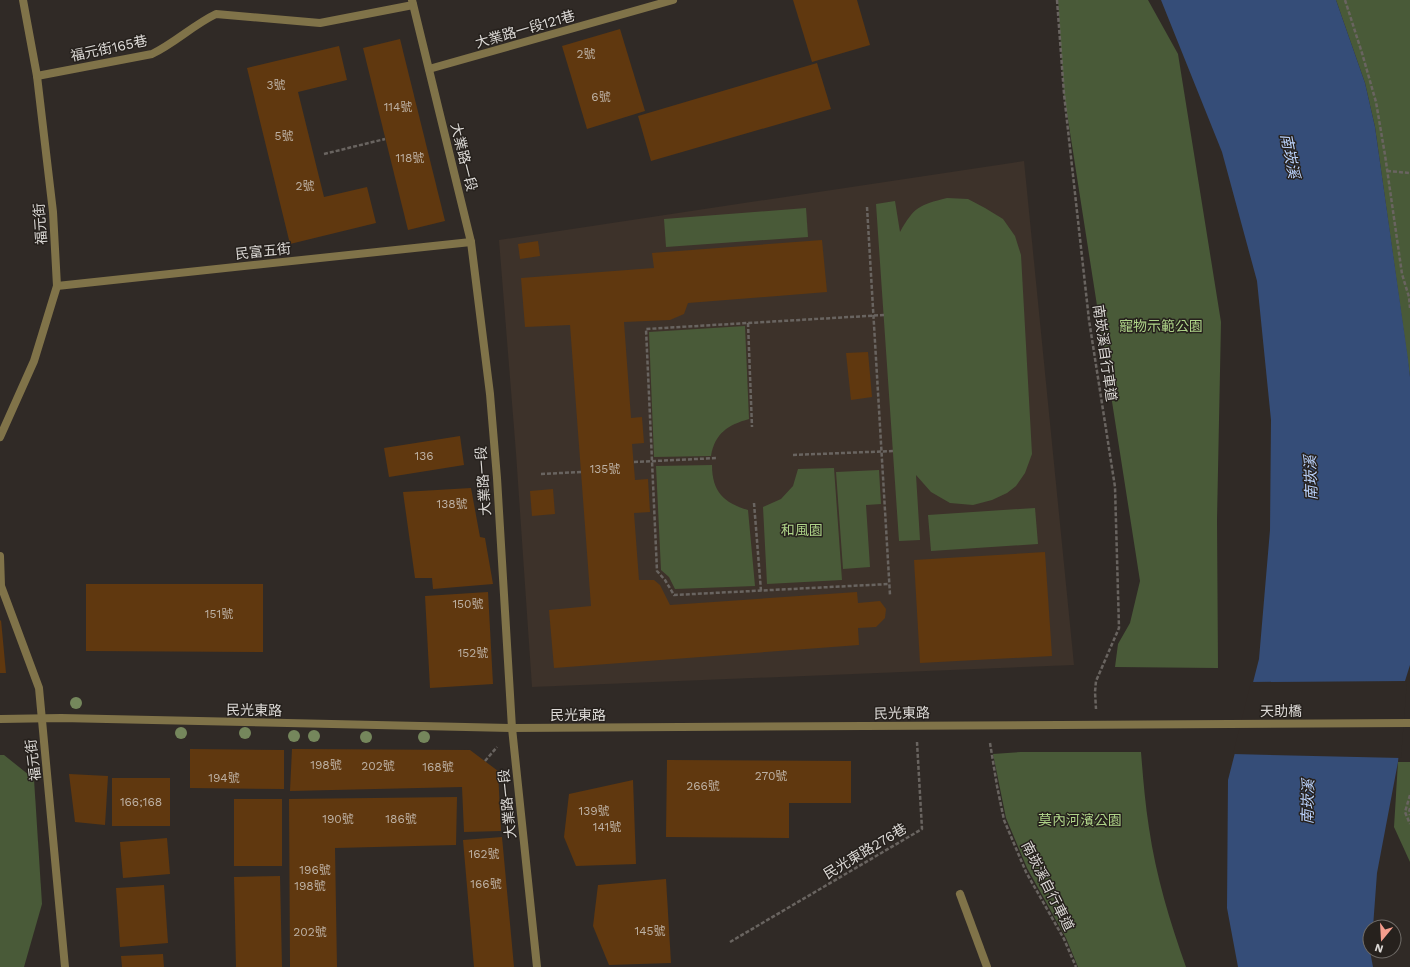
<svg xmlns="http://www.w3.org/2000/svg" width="1410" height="967" viewBox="0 0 1410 967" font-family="'Work Sans','Noto Sans TC',sans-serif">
	<rect width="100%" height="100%" fill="#302a26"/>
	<!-- built -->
	<path fill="#3d322a" d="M1024,161L1074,665L532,687L516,453L499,240Z"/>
	<!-- green -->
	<g fill="#495a38">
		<path d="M1058,0H1148L1178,54L1221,322L1217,520L1218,668L1115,667L1118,644L1130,623L1140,581L1064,94Z"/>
		<path d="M1336,0H1410V377L1375,127L1365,83Z"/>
		<path d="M947,198L968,199L985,208L1003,219L1015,236L1021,255L1032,454L1025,473L1016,486L1007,493L992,500L973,505L950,503L931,492L916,475L920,540L899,541L876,204L895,201L900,232C914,207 919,205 947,198Z"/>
		<path d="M806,208L808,237L666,247L664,219Z"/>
		<path d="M745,326L749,419C728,425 715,433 711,456L654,457L649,332Z"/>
		<path d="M712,465C712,492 724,503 748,510L755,586L675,589L669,577L661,570L656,466Z"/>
		<path d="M834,468L842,580L767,584L763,507L781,499L793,486L798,469Z"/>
		<path d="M879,470L881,504L866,505L870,567L843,569L836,472Z"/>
		<path d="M1035,508L1038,544L931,551L928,515Z"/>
		<path d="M1021,752H1141C1143,777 1145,803 1149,828C1156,876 1170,922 1186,967H1078L1066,938L1027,868L1006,818L993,754Z"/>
		<path d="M0,755H4L34,779L42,904L24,967H0Z"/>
		<path d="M1398,762H1410V862L1394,827Z"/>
	</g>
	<!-- water -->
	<path fill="#354d78" d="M1161,0H1336L1365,83L1375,127L1408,359L1410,377V665L1405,681L1398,762L1377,873L1373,927H1370V951L1373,967H1238L1227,908L1228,780L1259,659L1270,530L1271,420L1257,281L1222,152Z"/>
	<!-- pier -->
	<path fill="#302a26" d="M1407,681L1401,758L1233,754L1251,682Z"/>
	<!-- building -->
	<g fill="#60380f">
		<path d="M793,0H857L870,45L812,62Z"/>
		<path d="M620,29L645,111L587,129L562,46Z"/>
		<path d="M400,39L445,221L408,230L363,48Z"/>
		<path d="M339,46L347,80L298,92L324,197L367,187L376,223L290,244L247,68Z"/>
		<path d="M817,63L831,109L651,161L638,116Z"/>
		<path d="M822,240L827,292L688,303L684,314L670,320L624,322L631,418L642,417L644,443L632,444L635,480L648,479L650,512L634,513L639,580H654L660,585L670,605L857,592L858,603L880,601L886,609L885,618L876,627L858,628L859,645L554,668L549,610L591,606L570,325L525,327L521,278L654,268L652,253Z"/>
		<path d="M538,241L540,256L520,259L518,244Z"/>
		<path d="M868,352L872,397L851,400L846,353Z"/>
		<path d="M460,436L464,465L389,477L384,448Z"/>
		<path d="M471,488L480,537L485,538L493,584L433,589L432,578H415L403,492Z"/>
		<path d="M553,489L555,514L532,516L530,491Z"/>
		<path d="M1045,552L1052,656L920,663L914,560Z"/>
		<path d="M86,584H263V652L86,651Z"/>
		<path d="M488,592L493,684L430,688L425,596Z"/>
		<path d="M1,620L6,673H0V621Z"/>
		<path d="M190,749L284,750V789L190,788Z"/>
		<path d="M292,749L470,750L498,771L501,831L464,832L462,787L290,791Z"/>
		<path d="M667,760L851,761V803H789V838L666,837Z"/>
		<path d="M69,774L108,776L105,825L75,822Z"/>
		<rect x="112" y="778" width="58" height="48"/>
		<path d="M633,780L636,864L576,866L564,837L569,794Z"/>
		<path d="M457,797L456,845L335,848L337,967H290L289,799Z"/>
		<rect x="234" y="799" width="48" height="67"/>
		<path d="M502,837L514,967H474L463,840Z"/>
		<path d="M167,838L170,874L123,878L120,842Z"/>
		<path d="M280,876L282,967H236L234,877Z"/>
		<path d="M666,879L671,963L609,965L593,926L598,885Z"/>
		<path d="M164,885L168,943L120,947L116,888Z"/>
		<path d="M163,954L164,967H122L121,956Z"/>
	</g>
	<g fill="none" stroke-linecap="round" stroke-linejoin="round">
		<!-- path -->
		<g stroke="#696460" stroke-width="2.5" stroke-dasharray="4 2" stroke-linecap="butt">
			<path d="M1057,0L1064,94L1089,320L1115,487L1119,628L1096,681L1095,692L1096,709"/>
			<path d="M1345,0L1362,53L1376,102L1385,155L1402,274L1409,297L1410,308"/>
			<path d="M324,154L385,139"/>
			<path d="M1387,171L1410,173"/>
			<path d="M867,207L890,595"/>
			<path d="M884,315L646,329L657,571L665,580L674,595L889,584"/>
			<path d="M748,323L752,427"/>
			<path d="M793,455L893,451"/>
			<path d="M634,462L717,458"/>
			<path d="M541,474L581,472"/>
			<path d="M754,503L761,591"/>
			<path d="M990,743L997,786L1004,820L1026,872L1064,939L1076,967"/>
			<path d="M485,761L497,747"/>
			<path d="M1410,795L1405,812L1410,824"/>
			<path d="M1410,808L1409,812L1410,815"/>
			<path d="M730,942L922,829L917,742"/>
		</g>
		<!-- lane -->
		<g stroke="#807349" stroke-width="8">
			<path d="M429,69L673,0"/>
			<path d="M37,76L152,54C175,43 193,25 216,14L320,23L413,5"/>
			<path d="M960,894L987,967"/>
		</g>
		<!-- street -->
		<g stroke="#807349" stroke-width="8">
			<path d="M412,0L471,242L490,394L497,478L512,728L537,967"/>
			<path d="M57,286L471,242"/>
			<path d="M0,437L34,361L57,286L53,212L37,76L23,0"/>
			<path d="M0,556L1,586L39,688L65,967"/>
			<path d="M0,719L61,718L512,728L1410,723"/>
		</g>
	</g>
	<!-- trees -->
	<g fill="#75875c">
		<circle cx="76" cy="703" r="6"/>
		<circle cx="181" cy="733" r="6"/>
		<circle cx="245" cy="733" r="6"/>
		<circle cx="294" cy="736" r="6"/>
		<circle cx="314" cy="736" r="6"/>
		<circle cx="366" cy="737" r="6"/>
		<circle cx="424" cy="737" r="6"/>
	</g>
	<g text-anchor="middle" stroke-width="3" stroke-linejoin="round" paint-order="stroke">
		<!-- number labels -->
		<g font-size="12" fill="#bdb1a4">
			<text x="586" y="58">2號</text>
			<text x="276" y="89">3號</text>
			<text x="601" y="101">6號</text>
			<text x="398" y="111">114號</text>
			<text x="284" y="140">5號</text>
			<text x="410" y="162">118號</text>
			<text x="305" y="190">2號</text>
			<text x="424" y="460">136</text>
			<text x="605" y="473">135號</text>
			<text x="452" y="508">138號</text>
			<text x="468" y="608">150號</text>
			<text x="219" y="618">151號</text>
			<text x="473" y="657">152號</text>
			<text x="326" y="769">198號</text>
			<text x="378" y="770">202號</text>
			<text x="438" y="771">168號</text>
			<text x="771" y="780">270號</text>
			<text x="224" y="782">194號</text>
			<text x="703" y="790">266號</text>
			<text x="141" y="806">166;168</text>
			<text x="594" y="815">139號</text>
			<text x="338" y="823">190號</text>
			<text x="401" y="823">186號</text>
			<text x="607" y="831">141號</text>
			<text x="484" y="858">162號</text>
			<text x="315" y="874">196號</text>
			<text x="486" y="888">166號</text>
			<text x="310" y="890">198號</text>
			<text x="650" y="935">145號</text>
			<text x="310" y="936">202號</text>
		</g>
		<!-- street labels -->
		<g font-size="14" fill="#dcd9d6" stroke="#26211d">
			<text transform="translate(525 29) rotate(-16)" y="5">大業路一段121巷</text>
			<text transform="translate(109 48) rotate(-12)" y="5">福元街165巷</text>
			<text transform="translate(464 157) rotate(76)" y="5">大業路一段</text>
			<text transform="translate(40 224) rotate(-94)" y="5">福元街</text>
			<text transform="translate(263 251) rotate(-6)" y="5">民富五街</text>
			<text transform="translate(1105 353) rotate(82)" y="5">南崁溪自行車道</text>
			<text transform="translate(483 481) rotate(-94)" y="5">大業路一段</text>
			<text transform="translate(254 710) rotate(1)" y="5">民光東路</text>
			<text x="1281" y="716">天助橋</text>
			<text transform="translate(902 713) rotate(-1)" y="5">民光東路</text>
			<text x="578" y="720">民光東路</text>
			<text transform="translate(33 760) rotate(-97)" y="5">福元街</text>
			<text transform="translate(507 804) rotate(-96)" y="5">大業路一段</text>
			<text transform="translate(865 851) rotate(-31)" y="5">民光東路276巷</text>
			<text transform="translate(1048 886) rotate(63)" y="5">南崁溪自行車道</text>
		</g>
		<!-- park labels -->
		<g font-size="14" fill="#aed388" stroke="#26211d">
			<text x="1161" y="331">寵物示範公園</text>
			<text x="802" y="535">和風園</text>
			<text x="1080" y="825">莫內河濱公園</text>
		</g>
		<!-- water labels -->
		<g font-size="15" font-style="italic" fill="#bcd4fe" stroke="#26211d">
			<text transform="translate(1290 156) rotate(79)" y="5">南崁溪</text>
			<text transform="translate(1311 478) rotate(-92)" y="5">南崁溪</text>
			<text transform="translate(1308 802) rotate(-89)" y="5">南崁溪</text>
		</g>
	</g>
	<!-- north arrow -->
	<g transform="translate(1382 939) rotate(198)"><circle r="19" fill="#26211d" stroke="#6f6b67"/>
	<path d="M0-3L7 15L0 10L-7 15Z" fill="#f49d8d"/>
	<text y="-6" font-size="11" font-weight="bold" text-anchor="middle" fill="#dcd9d6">N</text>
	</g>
</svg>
